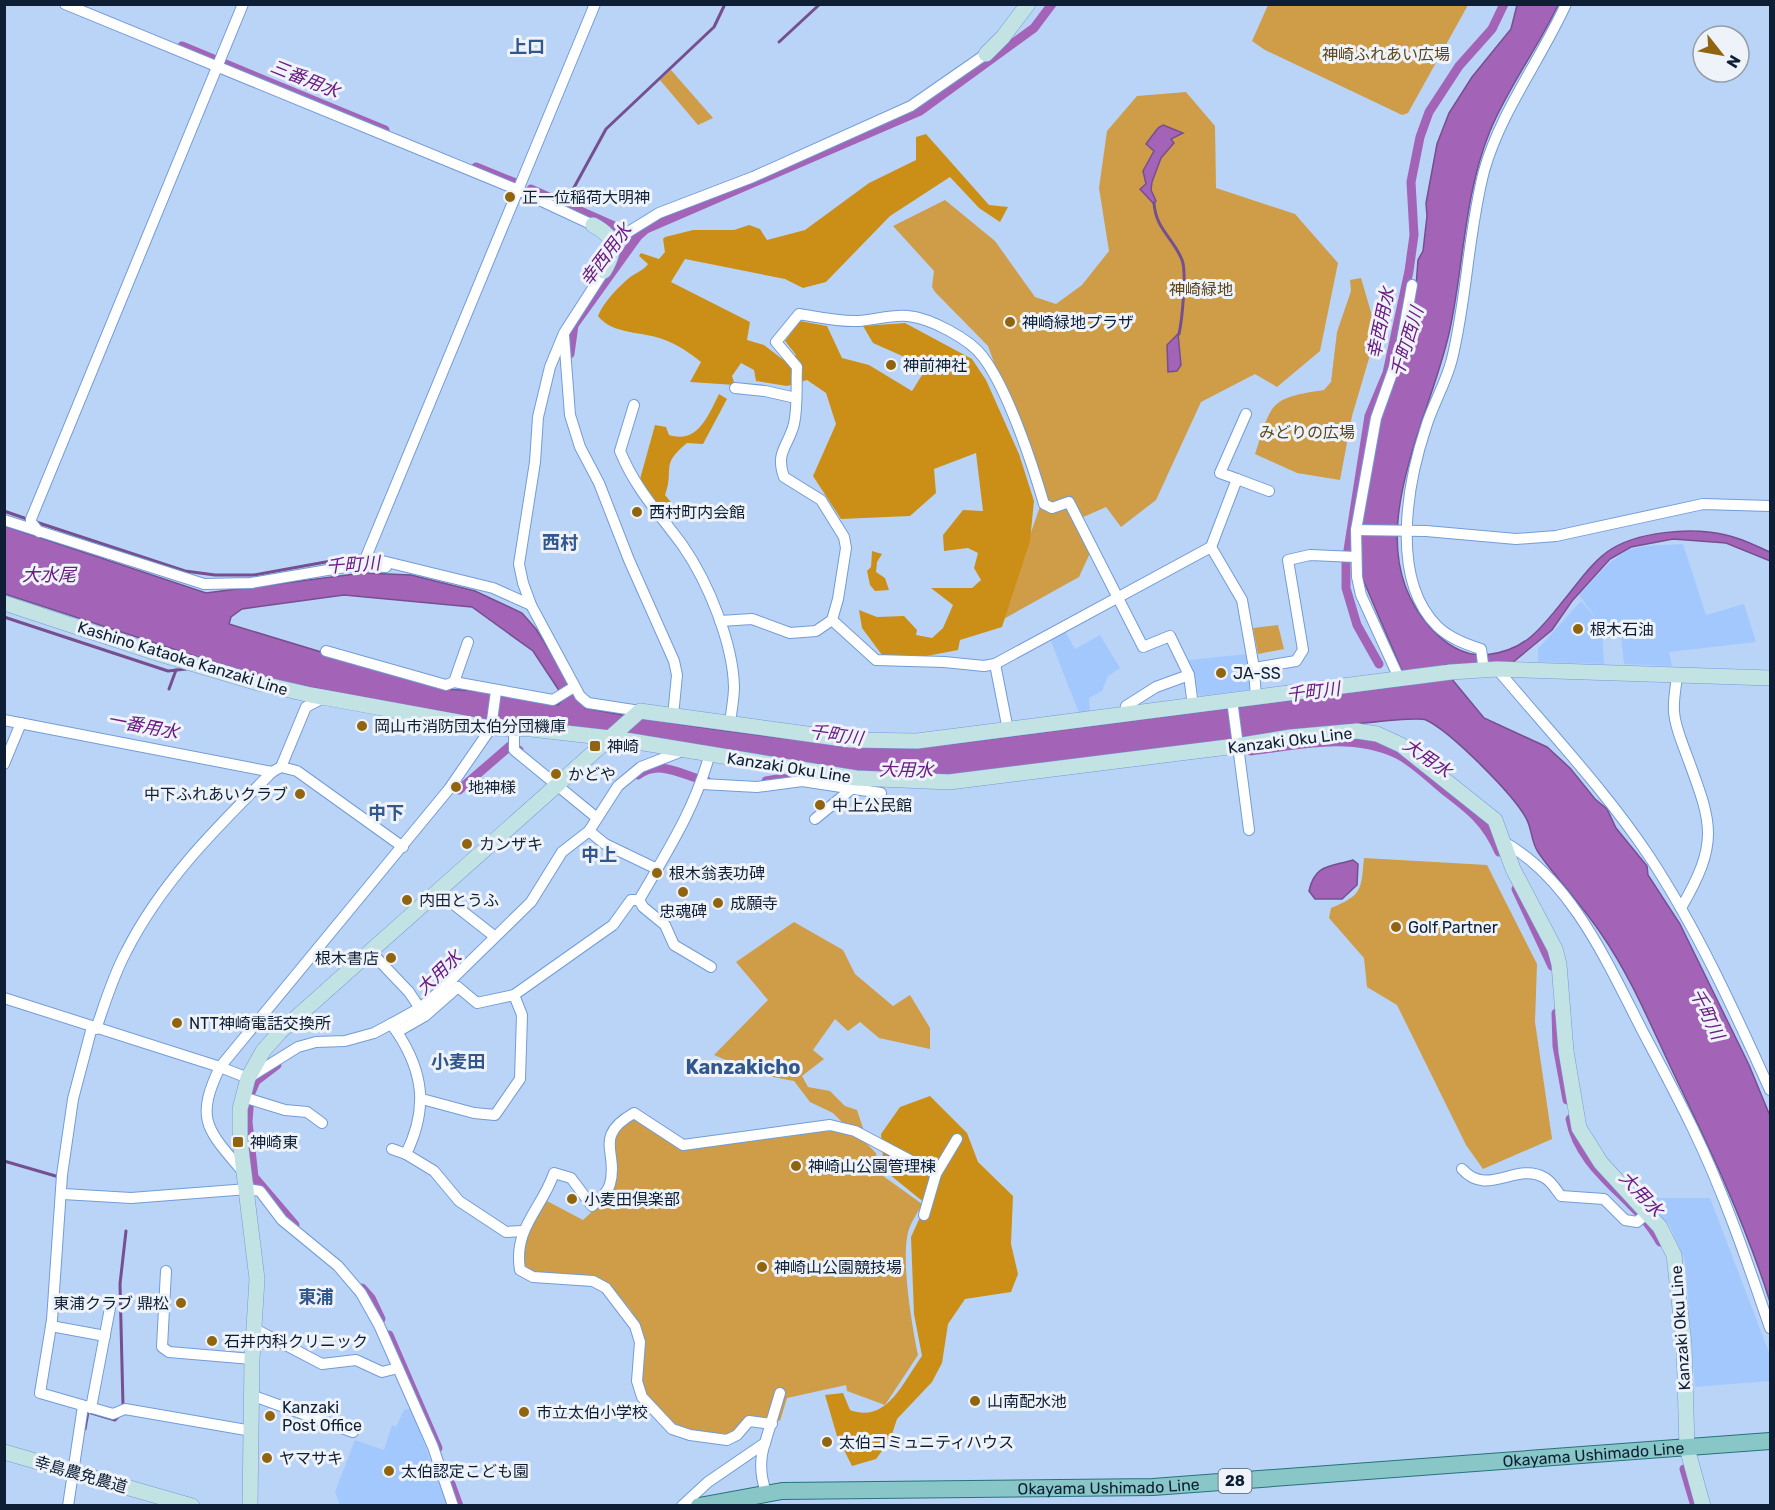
<svg xmlns="http://www.w3.org/2000/svg" width="1775" height="1510" viewBox="0 0 1775 1510" font-family="Rubik,'Noto Sans JP',sans-serif">
	<rect width="100%" height="100%" fill="#bad4f8"/>
	<!-- built -->
	<g fill="#a3c8fe">
		<path d="M1683,544L1706,615L1744,604L1756,642L1669,652L1672,666L1624,664L1620,626H1602L1604,664L1538,662V649L1581,601L1597,619L1579,595L1609,563L1628,550L1644,546Z"/>
		<path d="M1064,629L1075,649L1100,635L1120,668L1108,676L1102,691L1089,698L1090,712L1079,713L1050,639Z"/>
		<path d="M1248,654L1251,687L1248,690L1200,696L1198,693L1188,660Z"/>
		<path d="M1645,1198H1710L1770,1355V1381L1695,1387L1685,1261L1670,1226Z"/>
		<path d="M411,1408L447,1505H340L335,1492L355,1440L384,1450L392,1425L396,1427L404,1410Z"/>
	</g>
	<!-- green -->
	<g fill="#cf9c47">
		<path d="M1268,5V4L1468,5L1408,113L1402,115L1265,50L1252,41Z"/>
		<path d="M671,70L713,118L698,125L660,80Z"/>
		<path d="M1186,92L1215,126L1216,188L1295,214L1338,263L1320,351L1277,387L1255,374L1201,402L1156,500L1121,527L1106,507L1081,518L1090,553L1079,577L1000,621L1043,498L988,346L935,292L932,287L934,271L893,226L945,200L995,241L1035,297L1056,304L1082,285L1109,251L1099,188L1107,131L1137,96Z"/>
		<path d="M1361,278L1375,326V338L1352,416L1340,480L1297,473L1255,454C1272,403 1268,398 1324,390L1331,382L1337,332L1351,291L1350,280Z"/>
		<path d="M1278,625L1284,649L1258,654L1253,628Z"/>
		<path d="M1364,858L1487,865L1537,964L1535,1022L1552,1139L1483,1169L1466,1145L1397,1005L1367,987L1364,958L1329,918L1331,908C1362,895 1361,891 1364,858Z"/>
		<path d="M794,922L843,950L855,974L893,1006L910,995L930,1028V1049L879,1038L860,1022L848,1031L835,1019L813,1050L824,1059L802,1076L808,1087L830,1091L845,1106L857,1110L864,1131L842,1122L833,1113L810,1102L794,1081L762,1075L714,1055L768,1000L736,962Z"/>
		<path d="M629,1120H638L682,1148L786,1137L815,1131L837,1130L862,1139L876,1153L879,1173L922,1204C918,1212 912,1221 909,1229C900,1256 912,1326 918,1355L885,1405L847,1391L846,1385L787,1398L780,1421L765,1417L744,1419L733,1433C695,1438 647,1421 640,1378C638,1362 642,1344 640,1327C638,1317 613,1286 603,1281C592,1276 550,1274 535,1273L526,1267L521,1257L530,1223L547,1201L583,1220L614,1191L615,1135Z"/>
	</g>
	<!-- forest -->
	<g fill="#cb8f17">
		<path d="M926,134L989,205L1008,207L1000,222L979,208L950,177L890,216L826,282L803,288L785,279L685,259L671,282L750,322L747,340L764,345L786,362L796,355L785,341L800,321L827,326L842,358L869,365L912,391L927,367L873,343L863,326L905,323L972,359L986,380L1019,454L1034,501L1030,541L1002,627L960,640L958,650L916,658L882,655L862,628L859,610L877,617L904,616L917,630L916,635L932,638L943,628L953,605L931,588H972L981,580L974,568L978,553L968,548L944,551L943,535L963,510L983,511L976,453L934,469L936,493L910,516L841,519L813,476L836,424L826,393L807,380L787,386L756,381L754,370L741,363L732,376L735,385L690,382L701,362C690,353 678,345 665,340C644,331 612,335 598,316C603,303 618,287 629,278C635,273 643,271 648,264L639,256L641,253L659,259L665,252L663,239L665,237L693,230H734L749,225L760,229L767,240L805,230L869,183L916,160V137Z"/>
		<path d="M719,394L727,399L703,444L687,443C659,466 675,468 665,495L674,506L661,510L640,479L655,425L666,427L669,435C698,444 708,416 719,394Z"/>
		<path d="M872,551L882,554L877,562L876,572L885,578L889,590L875,591L870,585L867,571L871,567Z"/>
		<path d="M930,1096L967,1133L978,1162L1013,1196L1011,1244L1018,1274L1011,1292L965,1299L948,1324L942,1363L932,1382L897,1419L890,1440L876,1459L852,1466L837,1436L825,1395L843,1393L850,1410C887,1424 903,1382 922,1356L914,1314L911,1237L926,1204L884,1170L881,1134L900,1107Z"/>
	</g>
	<!-- water -->
	<g fill="#a364b7" stroke="#764f90" stroke-width="1.5" fill-rule="evenodd">
		<path d="M1517,5H1558C1538,48 1508,87 1490,131C1464,195 1464,263 1450,329C1431,420 1354,544 1430,627C1444,643 1463,656 1485,655C1528,651 1543,625 1568,595C1580,580 1592,563 1607,552C1636,531 1692,527 1726,535C1741,538 1756,546 1770,552V561L1726,543L1673,539L1631,547L1610,559L1572,601L1552,630L1512,663L1445,665L1451,678L1484,718L1547,747L1570,768L1595,799L1607,809L1616,828L1647,866L1648,875L1680,924L1749,1065L1770,1116V1302C1745,1222 1709,1147 1673,1072C1651,1026 1631,977 1602,935C1583,906 1558,881 1538,852C1531,842 1532,828 1526,818C1513,794 1450,731 1426,720C1417,716 1360,724 1345,725L953,778L863,774L492,724L259,677L5,594V526L206,593L363,573L411,575L475,591L522,613L536,629L585,708C651,721 717,730 783,738C847,745 896,750 960,743L1408,685L1362,577L1359,539L1381,416L1416,287L1418,260L1423,251L1427,216L1426,203L1437,144L1449,113L1472,77L1511,29ZM344,595L472,607L533,651L564,698L558,705L479,691L443,689L229,624L231,617L242,609Z"/>
		<path d="M1163,125L1183,133L1171,139L1174,143L1161,158L1152,182L1151,190L1156,201L1153,203L1140,189L1146,184L1143,171L1154,151L1146,144L1158,128Z"/>
		<path d="M1178,334L1181,365L1177,371L1168,372L1167,345Z"/>
		<path d="M1353,860L1358,864L1357,885L1342,899H1315L1309,891C1315,864 1330,867 1353,860Z"/>
	</g>
	<g fill="none" stroke-linecap="round" stroke-linejoin="round">
		<!-- stream -->
		<g stroke="#764f90" stroke-width="3">
			<path d="M779,42L820,4"/>
			<path d="M1154,203C1156,230 1173,237 1182,260C1187,272 1182,320 1179,334"/>
			<path d="M565,204L606,129L714,27L725,4"/>
			<path d="M4,511L27,519"/>
			<path d="M36,522L185,571L215,575H254L364,555"/>
			<path d="M4,617L168,671L186,669"/>
			<path d="M169,689L176,670"/>
			<path d="M4,1161L59,1177"/>
			<path d="M123,1406L120,1284L126,1231"/>
			<path d="M85,1429L88,1412L115,1420L118,1417"/>
		</g>
		<!-- canal -->
		<g stroke="#a364b7" stroke-width="9">
			<path d="M182,46L385,130"/>
			<path d="M476,167L518,184"/>
			<path d="M531,189L628,232"/>
			<path d="M570,354L574,325L638,236L646,229L920,111L1034,28L1052,4"/>
			<path d="M1379,664L1357,625L1346,588V563L1369,416L1387,373L1409,271L1414,235L1411,182L1420,137L1429,112L1459,66L1492,29L1504,4"/>
			<path d="M1251,751C1298,745 1352,732 1397,754C1415,763 1430,779 1445,791C1470,810 1486,822 1499,852"/>
			<path d="M638,775C660,758 685,777 707,781"/>
			<path d="M766,781L801,775L808,777"/>
			<path d="M452,788L459,790L510,746L519,750"/>
			<path d="M1516,889L1552,966"/>
			<path d="M1556,1013L1557,1046L1567,1100"/>
			<path d="M277,1065L256,1081L250,1095L248,1122L254,1177L295,1225"/>
			<path d="M1570,1119C1580,1173 1636,1197 1660,1242"/>
			<path d="M362,1288L371,1298L381,1319"/>
			<path d="M389,1335L438,1448"/>
			<path d="M1684,1469L1695,1506"/>
			<path d="M451,1484L459,1506"/>
		</g>
		<!-- street casing -->
		<g stroke="#739cd6" stroke-width="12">
			<g id="street">
				<path d="M65,4L518,190L593,225"/>
				<path d="M612,242L659,213L753,177L911,106L986,54"/>
				<path d="M604,271L564,333L550,367L538,417L535,462L519,564L523,583L531,605L580,696L588,703L640,711"/>
				<path d="M564,336L570,415L580,447L599,483L629,560L674,661L677,675L673,716"/>
				<path d="M735,388L765,391L796,398"/>
				<path d="M634,405L620,451C636,490 659,513 683,546C708,582 733,643 734,687C734,699 731,712 730,724"/>
				<path d="M1237,479L1269,491"/>
				<path d="M4,520L204,584L251,583L357,565L386,567"/>
				<path d="M1356,530L1426,531L1516,539L1556,536L1703,504L1770,506"/>
				<path d="M39,532L31,522V519L243,4"/>
				<path d="M1211,547L1237,479L1220,473L1246,414"/>
				<path d="M531,605L493,588L366,557L595,4"/>
				<path d="M832,620L876,660L944,662L984,666L995,664L1211,547L1242,600L1254,668L1296,661L1303,650L1288,560L1310,555L1356,557"/>
				<path d="M720,621L752,619L790,633L816,631L832,620L838,599L846,548L844,537L821,500L784,477C775,452 788,447 794,424C798,406 796,385 797,367L776,342L799,314C818,317 839,322 858,321C875,320 892,314 908,316C930,318 970,339 983,357C1008,390 1032,463 1044,504L1052,508L1069,502L1143,647L1170,636L1189,675L1193,706"/>
				<path d="M326,651L446,685L454,682L553,700L574,687"/>
				<path d="M995,664L1008,730"/>
				<path d="M1254,668L1256,698"/>
				<path d="M1497,669C1548,730 1605,790 1649,856C1697,929 1734,1010 1770,1090"/>
				<path d="M1484,671L1481,649C1465,644 1449,638 1437,626C1390,579 1407,484 1426,427C1433,404 1446,383 1452,359C1467,298 1468,233 1484,171C1501,111 1540,61 1566,4"/>
				<path d="M1677,675C1676,687 1673,700 1674,712C1675,727 1682,742 1687,756C1712,824 1720,841 1681,908"/>
				<path d="M1399,678L1361,595L1357,577L1356,530L1376,418L1400,351L1412,285"/>
				<path d="M454,682L468,642"/>
				<path d="M1232,700L1249,830"/>
				<path d="M1124,715L1126,706L1156,687L1189,675"/>
				<path d="M4,720L272,772"/>
				<path d="M514,729V750L597,818"/>
				<path d="M4,764L21,723"/>
				<path d="M281,767L306,707L325,697"/>
				<path d="M702,784L757,787L802,781L881,793"/>
				<path d="M815,819L854,787"/>
				<path d="M589,831L605,844L657,869"/>
				<path d="M1502,841C1571,878 1608,964 1643,1032C1660,1064 1677,1096 1693,1129C1724,1193 1747,1261 1770,1328"/>
				<path d="M438,892L494,936"/>
				<path d="M639,900L643,907L665,925L674,945L711,967"/>
				<path d="M371,952L409,992L423,1013"/>
				<path d="M514,995L613,925L631,900H639C668,850 695,809 710,753"/>
				<path d="M4,998L220,1067L248,1078L298,1047L316,1042L345,1041L374,1033L391,1024L397,1032L425,1016L458,987L477,1003L514,995L522,1015L520,1079L495,1115L474,1113L422,1099"/>
				<path d="M391,1024L420,1008L441,990L531,902L562,852L589,831L618,786L641,767L685,750"/>
				<path d="M92,1027L73,1099L62,1175L52,1320L40,1393L113,1414L125,1409L252,1431"/>
				<path d="M96,1029C105,1003 113,976 126,952C161,882 218,826 272,772L281,767L297,771L403,847"/>
				<path d="M397,1032C424,1073 428,1109 406,1154L434,1171L459,1201L506,1232L522,1231"/>
				<path d="M243,1097L285,1110L307,1112L322,1123"/>
				<path d="M392,1149L406,1154"/>
				<path d="M1462,1169C1488,1198 1516,1161 1545,1178C1552,1182 1556,1190 1561,1196L1604,1199L1625,1220L1637,1222L1648,1212"/>
				<path d="M243,1172C208,1130 194,1121 220,1067L449,789L491,728L496,691"/>
				<path d="M63,1194L131,1198L248,1189L260,1191L282,1220L338,1266L361,1293L379,1325L433,1447L453,1506"/>
				<path d="M924,1215L936,1174L957,1139"/>
				<path d="M166,1271L162,1347L169,1352L252,1359"/>
				<path d="M51,1326L105,1336"/>
				<path d="M255,1329L322,1364L356,1360L382,1372L398,1368"/>
				<path d="M251,1395L353,1432"/>
				<path d="M91,1408L110,1308"/>
				<path d="M772,1424L749,1421L737,1435L727,1440L690,1435L672,1429L642,1397L637,1381L640,1342L635,1326L606,1288L593,1281L533,1277L520,1270C513,1228 542,1209 554,1173L571,1178L592,1206C598,1200 608,1193 610,1184C619,1152 592,1137 634,1113L683,1145L830,1125L855,1131L936,1174"/>
				<path d="M765,1443C759,1460 760,1475 766,1492"/>
				<path d="M68,1506L83,1406"/>
				<path d="M682,1506L708,1482L765,1443L780,1393"/>
			</g>
		</g>
		<!-- secondary casing -->
		<g stroke="#739cd6" stroke-width="16">
			<g id="secondary">
				<path d="M986,54L1003,37L1028,4"/>
				<path d="M593,225C616,237 617,249 604,271"/>
				<path d="M4,603L150,651L258,683L311,695L491,728L531,729L619,739L856,778L949,782L1236,746L1291,737L1357,731L1377,734L1401,745L1495,820L1513,869L1555,949L1559,964L1566,1051L1579,1128L1601,1163L1660,1227L1674,1255L1684,1344L1687,1448L1703,1506"/>
				<path d="M4,1452L192,1506"/>
				<path d="M250,1506L252,1359L257,1279L240,1140V1109L248,1078L263,1051L280,1032L640,711L851,740L917,741L1451,672L1497,669L1770,678"/>
			</g>
		</g>
		<!-- primary casing -->
		<g stroke="#29727c" stroke-width="18">
			<g id="primary">
				<path id="s1" d="M699,1506L782,1491L1153,1487L1770,1441"/>
			</g>
		</g>
		<!-- street -->
		<use href="#street" stroke="#fff" stroke-width="10"/>
		<!-- secondary -->
		<use href="#secondary" stroke="#c3e2e3" stroke-width="15"/>
		<!-- primary -->
		<use href="#primary" stroke="#88c6c7" stroke-width="16"/>
	</g>
	<!-- markers -->
	<g fill="#91650f" stroke="#eef3f9" stroke-width="2">
		<circle cx="510" cy="197" r="6"/>
		<circle cx="1010" cy="322" r="6"/>
		<circle cx="891" cy="365" r="6"/>
		<circle cx="637" cy="512" r="6"/>
		<circle cx="1578" cy="629" r="6"/>
		<circle cx="1221" cy="673" r="6"/>
		<circle cx="362" cy="726" r="6"/>
		<rect x="589" y="740" width="12" height="12" rx="3"/>
		<circle cx="556" cy="774" r="6"/>
		<circle cx="456" cy="787" r="6"/>
		<circle cx="300" cy="794" r="6"/>
		<circle cx="820" cy="805" r="6"/>
		<circle cx="467" cy="844" r="6"/>
		<circle cx="657" cy="873" r="6"/>
		<circle cx="683" cy="892" r="6"/>
		<circle cx="407" cy="900" r="6"/>
		<circle cx="718" cy="903" r="6"/>
		<circle cx="1396" cy="927" r="6"/>
		<circle cx="391" cy="958" r="6"/>
		<circle cx="177" cy="1023" r="6"/>
		<rect x="232" y="1136" width="12" height="12" rx="3"/>
		<circle cx="796" cy="1166" r="6"/>
		<circle cx="572" cy="1199" r="6"/>
		<circle cx="762" cy="1267" r="6"/>
		<circle cx="181" cy="1303" r="6"/>
		<circle cx="212" cy="1341" r="6"/>
		<circle cx="975" cy="1401" r="6"/>
		<circle cx="524" cy="1412" r="6"/>
		<circle cx="270" cy="1416" r="6"/>
		<circle cx="827" cy="1442" r="6"/>
		<circle cx="267" cy="1458" r="6"/>
		<circle cx="389" cy="1471" r="6"/>
	</g>
	<g text-anchor="middle" stroke-width="6" stroke-linejoin="round" paint-order="stroke">
		<!-- shield labels -->
		<rect fill="#eef3f9" stroke="#515e6f" stroke-width="1.5" x="1218.5" y="1469" width="33" height="24" rx="4.5"/>
		<g font-size="15" font-weight="bold" fill="#0e1e34">
			<text x="1235" y="1486">28</text>
		</g>
		<!-- park labels -->
		<g font-size="16" fill="#5c4318" stroke="#eef3f9">
			<text x="1386" y="60">神崎ふれあい広場</text>
			<text x="1201" y="295">神崎緑地</text>
			<text x="1307" y="438">みどりの広場</text>
		</g>
		<!-- poi labels -->
		<g font-size="16" fill="#0e1e34" stroke="#eef3f9" text-anchor="start">
			<text x="522" y="203">正一位稲荷大明神</text>
			<text x="1022" y="328">神崎緑地プラザ</text>
			<text x="903" y="371">神前神社</text>
			<text x="649" y="518">西村町内会館</text>
			<text x="1590" y="635">根木石油</text>
			<text x="1233" y="679">JA-SS</text>
			<text x="374" y="732">岡山市消防団太伯分団機庫</text>
			<text x="607" y="752">神崎</text>
			<text x="568" y="780">かどや</text>
			<text x="468" y="793">地神様</text>
			<text x="288" y="800" text-anchor="end">中下ふれあいクラブ</text>
			<text x="832" y="811">中上公民館</text>
			<text x="479" y="850">カンザキ</text>
			<text x="669" y="879">根木翁表功碑</text>
			<text x="419" y="906">内田とうふ</text>
			<text x="730" y="909">成願寺</text>
			<text x="683" y="917" text-anchor="middle">忠魂碑</text>
			<text x="1408" y="933">Golf Partner</text>
			<text x="379" y="964" text-anchor="end">根木書店</text>
			<text x="189" y="1029">NTT神崎電話交換所</text>
			<text x="250" y="1148">神崎東</text>
			<text x="808" y="1172">神崎山公園管理棟</text>
			<text x="584" y="1205">小麦田倶楽部</text>
			<text x="774" y="1273">神崎山公園競技場</text>
			<text x="169" y="1309" text-anchor="end">東浦クラブ 鼎松</text>
			<text x="224" y="1347">石井内科クリニック</text>
			<text x="987" y="1407">山南配水池</text>
			<text x="282" y="1413">Kanzaki<tspan x="282" dy="18">Post Office</tspan></text>
			<text x="536" y="1418">市立太伯小学校</text>
			<text x="839" y="1448">太伯コミュニティハウス</text>
			<text x="279" y="1464">ヤマサキ</text>
			<text x="401" y="1477">太伯認定こども園</text>
		</g>
		<!-- street labels -->
		<g font-size="16" fill="#0e1e34" stroke="#eef3f9">
			<text transform="translate(183 658) rotate(17)" y="6">Kashino Kataoka Kanzaki Line</text>
			<text transform="translate(1290 740) rotate(-7)" y="6">Kanzaki Oku Line</text>
			<text transform="translate(789 767) rotate(9)" y="6">Kanzaki Oku Line</text>
			<text transform="translate(1680 1328) rotate(-94)" y="6">Kanzaki Oku Line</text>
			<text dy="6" stroke="none"><textPath href="#s1" startOffset="897">Okayama Ushimado Line</textPath></text>
			<text transform="translate(81 1474) rotate(16)" y="6">幸島農免農道</text>
			<text dy="6" stroke="none"><textPath href="#s1" startOffset="411">Okayama Ushimado Line</textPath></text>
		</g>
		<!-- neighbourhood labels -->
		<g font-size="18" font-weight="bold" fill="#32578c" stroke="#eef3f9">
			<text x="527" y="53">上口</text>
			<text x="560" y="549">西村</text>
			<text x="386" y="819">中下</text>
			<text x="599" y="861">中上</text>
			<text x="458" y="1068">小麦田</text>
			<text x="316" y="1303">東浦</text>
		</g>
		<!-- water labels -->
		<g font-size="18" font-style="italic" fill="#6b1b82" stroke="#eef3f9">
			<text transform="translate(305 79) rotate(22)" y="6">三番用水</text>
			<text transform="translate(606 255) rotate(-53)" y="6">幸西用水</text>
			<text transform="translate(1381 323) rotate(-78)" y="6">幸西用水</text>
			<text transform="translate(1407 342) rotate(-73)" y="6">千町西川</text>
			<text transform="translate(353 565) rotate(-4)" y="6">千町川</text>
			<text x="49" y="581">大水尾</text>
			<text transform="translate(1313 692) rotate(-7)" y="6">千町川</text>
			<text transform="translate(143 726) rotate(11)" y="6">一番用水</text>
			<text transform="translate(836 735) rotate(8)" y="6">千町川</text>
			<text transform="translate(1427 758) rotate(35)" y="6">大用水</text>
			<text transform="translate(906 770) rotate(1)" y="6">大用水</text>
			<text transform="translate(439 973) rotate(-44)" y="6">大用水</text>
			<text transform="translate(1707 1014) rotate(64)" y="6">千町川</text>
			<text transform="translate(1641 1194) rotate(47)" y="6">大用水</text>
		</g>
		<!-- quarter labels -->
		<g font-size="20" font-weight="bold" fill="#32578c" stroke="#eef3f9">
			<text x="743" y="1074">Kanzakicho</text>
		</g>
	</g>
	<!-- border -->
	<rect width="1775" height="1510" fill="none" stroke="#0e1e34" stroke-width="12"/>
	<!-- north arrow -->
	<g transform="translate(1721 54) rotate(121)"><circle r="28" fill="#eef3f9" stroke="#949eaa" stroke-width="1.5"/>
	<path d="M0-4.5L10 22L0 15L-10 22Z" fill="#91650f"/>
	<text y="-9" font-size="16" font-weight="bold" text-anchor="middle" fill="#0e1e34">N</text>
	</g>
</svg>
